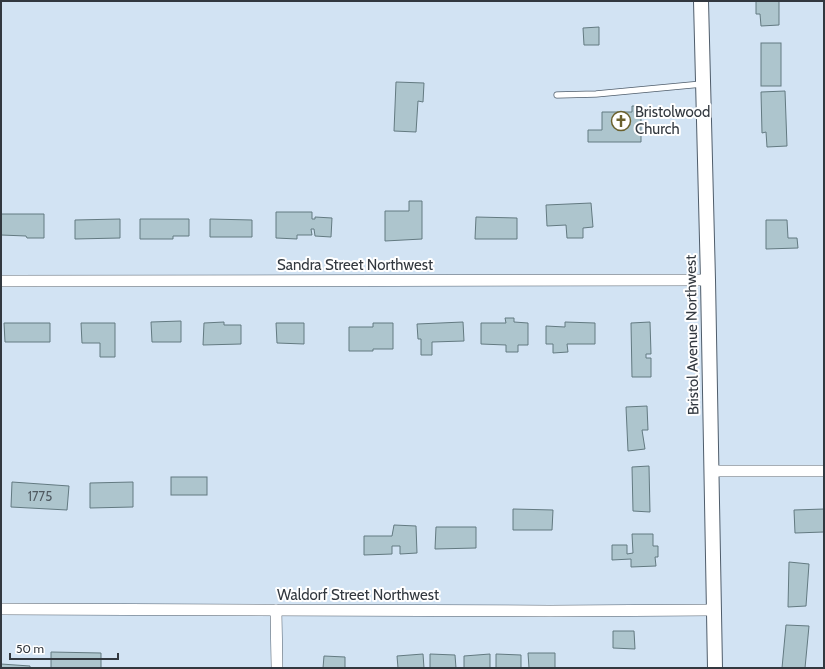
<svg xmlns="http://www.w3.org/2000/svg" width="825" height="669" viewBox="0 0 825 669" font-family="Cabin,sans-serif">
	<rect width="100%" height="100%" fill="#d2e3f3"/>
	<!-- building -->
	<g fill="#adc5cd" stroke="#637a81">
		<path d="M756,1H779V25L761,26L760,14H756Z"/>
		<path d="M599,27V45H584L583,28Z"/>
		<rect x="761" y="43" width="20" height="43"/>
		<path d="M396,82L424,83L423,102L418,101L416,132L394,131Z"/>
		<path d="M785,91L787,146L767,147L766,132L762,133L761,92Z"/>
		<path d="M632,106H641V142H588V130H602V112H632Z"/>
		<path d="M409,201H422V239L385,241V211H409Z"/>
		<path d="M591,203L593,227L583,228V238H567L566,225L547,226L546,205Z"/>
		<path d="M276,212H312V219H315V217L332,218L331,237L315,236L314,229H311L312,235H297V239L276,238Z"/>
		<path d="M1,214H44V238H27L26,236L1,235Z"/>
		<path d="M476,217L517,218V239H475Z"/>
		<path d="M120,219V238L75,239V220Z"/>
		<path d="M140,219H189V236H173V239H140Z"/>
		<path d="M210,219L252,220V237H210Z"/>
		<path d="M766,220H787L788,238H797L798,248L766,249Z"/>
		<path d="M505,318H514V322L528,323V345H518V352H506V345L481,344V323H506Z"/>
		<path d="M181,321V342H152L151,322Z"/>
		<path d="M224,322V325H241V344L203,345L204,323Z"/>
		<path d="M463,322L464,341L432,342V355H421V339H418L417,324Z"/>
		<path d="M565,322L595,323V344H567L568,352L553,353V344H546V326L565,327Z"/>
		<path d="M650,322L651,354H646V358H651V377H632L631,323Z"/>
		<path d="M4,323H50V342H5Z"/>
		<path d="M81,323H115V357H100V343H82Z"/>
		<path d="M276,323H304V344L277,343Z"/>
		<path d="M373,323H393V349H373V351H349V327H373Z"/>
		<path d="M647,406L648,430H642L645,449L628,451L626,407Z"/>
		<path d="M649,466L650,512L633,511L632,467Z"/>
		<rect x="171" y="477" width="36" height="18"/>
		<path d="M12,482L69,486L67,510L11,507Z"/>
		<path d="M133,482V507L90,508V483Z"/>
		<path d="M513,509L553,510L552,530H513Z"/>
		<path d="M824,509V532L795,533L794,510Z"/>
		<path d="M394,525L416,526L417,553L400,554V546H392V554L364,555V536H392Z"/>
		<path d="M436,527H476V548L435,549Z"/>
		<path d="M632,534H653V546H658V557H655L656,566L631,567V559L612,560V545H627V554L633,553Z"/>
		<path d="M789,562L809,564L806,606L788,607Z"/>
		<path d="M786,625L809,626L805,668H782Z"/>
		<path d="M613,631H634L635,649L613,648Z"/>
		<path d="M51,652L101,653V668H51Z"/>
		<path d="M528,653H555V668H529Z"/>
		<path d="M423,654L424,668H398L397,656Z"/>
		<path d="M430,654L455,655L456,668H430Z"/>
		<path d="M490,654V668H464V656Z"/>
		<path d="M496,654L521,655V668H496Z"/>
		<path d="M324,656L345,657V668H323Z"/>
		<path d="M1,664L30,666V668H1Z"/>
	</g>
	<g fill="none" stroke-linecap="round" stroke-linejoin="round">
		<!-- service casing -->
		<g stroke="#4f5d6b" stroke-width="7">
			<path id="service" d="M557,95L596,94L702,84"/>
		</g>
		<!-- minor casing -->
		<g stroke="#4f5d6b" stroke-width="12">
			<g id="minor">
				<path d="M1,281L708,280"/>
				<path d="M711,471H824"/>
				<path d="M1,609L550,611L714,610"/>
				<path d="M276,610L277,668"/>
			</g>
		</g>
		<!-- tertiary casing -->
		<g stroke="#4f5d6b" stroke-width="16">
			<path id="tertiary" d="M701,1L708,280L715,668"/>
		</g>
		<!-- service -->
		<use href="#service" stroke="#fff" stroke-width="5.5"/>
		<!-- minor -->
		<use href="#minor" stroke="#fff" stroke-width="11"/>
		<!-- tertiary -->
		<use href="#tertiary" stroke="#fff" stroke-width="14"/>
	</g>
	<!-- icons -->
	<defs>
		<g id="church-ring" transform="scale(1)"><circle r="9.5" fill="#fff" stroke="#6a602d" stroke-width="1.5"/><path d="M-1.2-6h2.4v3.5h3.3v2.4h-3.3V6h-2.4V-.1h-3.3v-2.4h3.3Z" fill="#6a602d"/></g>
	</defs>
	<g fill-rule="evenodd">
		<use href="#church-ring" x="621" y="121"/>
	</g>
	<g text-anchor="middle" stroke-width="4" stroke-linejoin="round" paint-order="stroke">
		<!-- number labels -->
		<g font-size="13" fill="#515b62">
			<text x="40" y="501">1775</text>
		</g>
		<!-- poi labels -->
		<g font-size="15" fill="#32383f" stroke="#fff" text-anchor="start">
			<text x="635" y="117">Bristolwood<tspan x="635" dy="17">Church</tspan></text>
		</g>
		<!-- street labels -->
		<g font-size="15" fill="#32383f" stroke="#fff">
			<text x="355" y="270">Sandra Street Northwest</text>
			<text transform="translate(692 335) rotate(-91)" y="5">Bristol Avenue Northwest</text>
			<text x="358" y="600">Waldorf Street Northwest</text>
		</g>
	</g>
	<!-- border -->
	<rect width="825" height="669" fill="none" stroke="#32383f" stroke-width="4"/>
	<!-- scale -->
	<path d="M10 653v6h108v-6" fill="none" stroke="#32383f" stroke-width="2"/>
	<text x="16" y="653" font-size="12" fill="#32383f" stroke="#ffffff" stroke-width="3" paint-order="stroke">50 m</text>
</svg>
